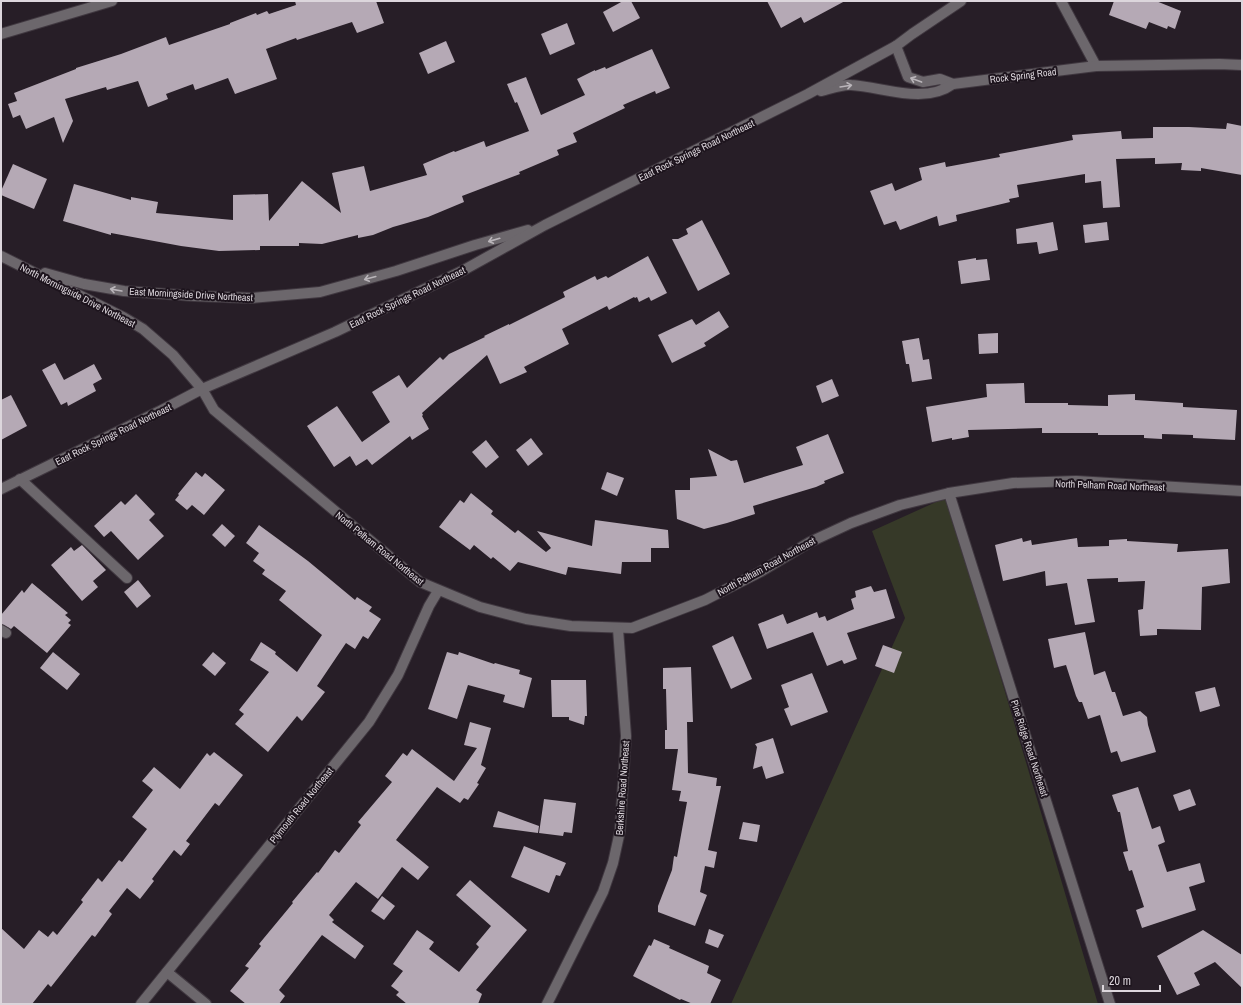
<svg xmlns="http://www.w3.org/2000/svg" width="1243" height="1005" viewBox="0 0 1243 1005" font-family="'Archivo Narrow',sans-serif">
	<rect width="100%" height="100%" fill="#271e27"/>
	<!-- green -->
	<path fill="#363928" d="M947,497L1098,1004H731L905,618L872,531Z"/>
	<!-- building -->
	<g fill="#b5a9b5">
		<path d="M295,1H376L384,23L357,33L352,22L297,40L296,38L266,49L277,79L235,94L228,78L195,90L193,84L166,94L168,99L148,107L138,81L107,90L106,87L65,99L73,121L63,143L54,117L26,129L20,115L13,118L8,104L17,101L14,93L76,69V68L121,54L166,37L169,45L230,24V23L256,13L257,15L267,11L269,14L296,5Z"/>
		<path d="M623,1H631L640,18L613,32L603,12Z"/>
		<path d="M767,1H845L804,23L801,17L781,28Z"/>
		<path d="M1114,1H1156L1181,11L1175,29L1168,26L1167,29L1149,22L1146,29L1109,15Z"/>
		<path d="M567,23L575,44L550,55L541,34Z"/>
		<path d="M446,41L455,62L428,74L419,53Z"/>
		<path d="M652,49L670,88L656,94L655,91L623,105L625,108L573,133L577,142L557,150L559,155L519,172L520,174L462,196L464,202L428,217L393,227L373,235L358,238V235L322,244L299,243V246H260V250L219,251L181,246L111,233V235L63,221L74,184L131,200V197L158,202L156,213L233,220V195L268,194L269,221L302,181L341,213L332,173L364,166L370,191L427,175L423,164L454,151L455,152L484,141L486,147L529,131L517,102L515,103L507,84L526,77L541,115L585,95L577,79L595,70V71L605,67L606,69Z"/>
		<path d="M1227,123L1242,126V175L1201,168V171L1181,170L1182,163L1155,164V158L1116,159L1120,207L1103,208L1101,181L1085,183V174L1017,185L1019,197L1009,199L1010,202L956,215L957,221L939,226L937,216L900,230L896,221L884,225L870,191L892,183L895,191L922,180L919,168L945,162L946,167L1000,157L999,154L1073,140L1072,135L1121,131L1122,139L1153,138V127H1189L1226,129Z"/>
		<path d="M13,164L47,179L34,209L1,195V191Z"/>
		<path d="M702,220L730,274L698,291L672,239H678L688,234L686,229Z"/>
		<path d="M1053,222L1058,250L1039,254L1037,242L1017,244L1016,229Z"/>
		<path d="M1107,222L1109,240L1085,243L1083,225Z"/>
		<path d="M648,256L667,293L651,301L649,297L639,302L637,297L635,298L634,297L609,310L607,306L562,329L569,344L524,367L527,372L500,384L487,355L422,413L423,415L422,416L429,429L412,440L410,436L372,465L367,459L356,466L350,456L334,467L307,426L337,406L362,442L390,422L372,392L399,375L407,388L440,357L443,360L449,354L485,337L484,336L509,324V325L565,297L563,292L595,276L597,280L606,276L608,278Z"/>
		<path d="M976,258V260L987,259L990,280L961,284L958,261Z"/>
		<path d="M719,311L729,327L704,343L706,346L672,363L658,335L692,319L696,325Z"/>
		<path d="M998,333V353L979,354L978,334Z"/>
		<path d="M919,338L923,360L929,359L932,379L912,382L909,364H906L902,341Z"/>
		<path d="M55,363L64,380L94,364L102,379L93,384L96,391L68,406L67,402L61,405L42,370Z"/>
		<path d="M832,379L839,396L822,403L816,386Z"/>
		<path d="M1024,383L1025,403H1068V405L1108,406V395L1135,394V400L1183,403V407L1237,410L1235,440L1193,438V435L1162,434V439L1144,438V435H1098V433H1042V428L968,430L969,437L952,440V438L932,442L926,407L987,397L986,384Z"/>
		<path d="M11,395L27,426L1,440V400Z"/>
		<path d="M828,434L844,473L824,481L825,483L816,487L753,506L755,514L727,523L704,529L677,519L675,490H690V478L717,476L708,449L731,461L737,460L744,483L803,465L796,447Z"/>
		<path d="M531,438L543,454L528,466L516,450Z"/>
		<path d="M486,440L499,457L486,468L472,452Z"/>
		<path d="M196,472L202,477L205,473L225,490L204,515L192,505L187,510L175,500L179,495L178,494Z"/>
		<path d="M607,472L624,478L617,496L601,489Z"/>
		<path d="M471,493L493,511L491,514L515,533L518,530L546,552L551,548L537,531L592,546L595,520L668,530L669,548H651V562H622L621,574L568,567L566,575L518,562L510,571L493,557L491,559L474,545L470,550L439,527L460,500L464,503Z"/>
		<path d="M136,494L155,514L149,520L164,536L138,560L111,531L104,537L94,526L121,501L125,505Z"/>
		<path d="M222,524L235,536L225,547L212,535Z"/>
		<path d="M259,525L308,561L355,600L357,597L372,607L369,611L381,619L368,639L363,636L355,649L346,643L317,686L325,692L302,721L297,716L268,752L235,724L244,714L239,710L269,672L250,660L261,642L276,652L275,654L297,672L322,635L279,600L286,591L262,574L265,570L253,561L259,553L246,543Z"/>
		<path d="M1022,538L1023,542L1031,540L1032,545L1077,538L1078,547L1109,546V540L1127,539V541L1178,544L1177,552L1228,549L1230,583L1202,587L1201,630L1157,629V635L1140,636L1138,610L1143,609L1145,581L1118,582V578L1087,579L1095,622L1075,625L1067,583L1046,586L1045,571L1003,581L995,545Z"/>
		<path d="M82,545L106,570L93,581L98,587L82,601L51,565L71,547L74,551Z"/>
		<path d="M138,580L151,596L137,608L124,592Z"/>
		<path d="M32,583L68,613L65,615L71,620L68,623L71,625L47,653L14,626L11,629L1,624V615L22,590L24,593Z"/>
		<path d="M871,586L874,592L886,589L895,618L847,633L857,659L844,664L842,660L827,666L813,632L767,649L758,624L783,614L787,624L817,612L819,618L825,616L827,621L854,609L851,599L856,597L855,591Z"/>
		<path d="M1085,632L1094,675L1105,671L1112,692H1115L1123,716L1140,711L1147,717L1148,725L1156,752L1121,762L1117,751L1111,753L1100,715L1088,719L1082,702H1079L1076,696L1066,665L1054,668L1048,639Z"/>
		<path d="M733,636L752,679L731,689L712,646Z"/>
		<path d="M883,645L902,652L894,673L875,666Z"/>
		<path d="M53,652L80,674L67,690L40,668Z"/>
		<path d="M213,652L226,663L215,676L202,665Z"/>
		<path d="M447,652L458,655L459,652L494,664L495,663L520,670L519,674L532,678L524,708L503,702L505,695L468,685L457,719L428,709Z"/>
		<path d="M691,667L693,722H687L688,773L717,778L716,786H721L708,850L717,852L714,868L705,866L700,892L707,895L695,926L658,912V906L672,870L674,856L677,857L687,802L679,801L681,791L672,790L678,749H665V730H667L666,689H663V668Z"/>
		<path d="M812,673L828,712L791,726L784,709L789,707L781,685Z"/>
		<path d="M551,680H586L587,716H585L584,725L569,720V717H552Z"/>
		<path d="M1215,687L1220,706L1200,712L1195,692Z"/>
		<path d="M470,722L491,728L481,765L486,768L477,783L479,784L468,800L464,798L460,803L437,787L396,840L429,867L418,880L402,867L378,899L356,882L329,915L334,920L332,922L364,946L355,959L322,935L279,990L285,996L279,1004H246L230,991L249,968L245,966L261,946L259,944L293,903L292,902L317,872L318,873L335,850L339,853L361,825L358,822L392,782L385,776L403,753L407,756L412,749L454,781L477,748L464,745Z"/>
		<path d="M773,738L784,773L766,779L762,766L753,769L757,747L755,744Z"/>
		<path d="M214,752L243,775L219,806L215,803L186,841L190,844L181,856L174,850L152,879L154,881L140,899L127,888L109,911L112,914L95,937L92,935L51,987L48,984L32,1004H1V928L24,949L39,930L48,937L53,931L57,935L83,902L81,900L98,878L102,882L119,860L122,862L147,829L132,817L153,790L142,781L154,767L180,789L207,753L210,756Z"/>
		<path d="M1138,787L1152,829L1160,826L1165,842L1158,845L1167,872L1200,863L1205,882L1189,887L1196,910L1142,928L1136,910L1144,907L1132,870L1129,871L1123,852L1128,851L1120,812H1118L1112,795Z"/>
		<path d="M1190,789L1196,805L1179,811L1173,795Z"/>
		<path d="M544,799L576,803L572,833L564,832L563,836L539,833Z"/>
		<path d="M498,811L539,826L538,833L493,827Z"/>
		<path d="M743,822L760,825L757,842L739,839Z"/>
		<path d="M524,846L566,863L560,876L556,875L549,893L511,877Z"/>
		<path d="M470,880L527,930L476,990L482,994L478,1004H407L396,995L399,992L391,986L403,971L393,964L417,930L434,942L429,949L459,972L479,947L476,944L491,926L456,895Z"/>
		<path d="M382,896L395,906L384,920L371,911Z"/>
		<path d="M709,929L724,935L718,948L705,943Z"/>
		<path d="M1203,930L1242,955V988L1215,962L1194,973L1200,985L1177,995L1157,956Z"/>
		<path d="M654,939L670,946L669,948L709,966L707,973L721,980L710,1004H693L681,999L680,1000L633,976L649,945L651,946Z"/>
	</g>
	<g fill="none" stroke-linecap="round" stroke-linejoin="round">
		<!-- minor casing -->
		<g stroke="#403840" stroke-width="12">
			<g id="minor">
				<path d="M1061,1L1096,66"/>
				<path d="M1,34L112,1"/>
				<path d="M896,46L908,77L923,82L940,79L953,84"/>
				<path d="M821,91C830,89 842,84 851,85C884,87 924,105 953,84L1096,66L1219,64L1242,65"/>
				<path d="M1,256L123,317L143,329L173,355L202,389L214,410L420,582L480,607L526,619L571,626L632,628L705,600L760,572L810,542L851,523L900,505L949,493L1013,483L1076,481L1242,491"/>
				<path d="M45,273L84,284L124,291L195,296L252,298L320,292L396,271L475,245L528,230"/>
				<path d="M20,479L127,578"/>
				<path d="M1,489L160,411L202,389L335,332L462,271L545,225L808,94L896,46L912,34L961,1"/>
				<path d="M949,493L1110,1004"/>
				<path d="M1,630L6,633"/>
				<path d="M167,972L206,1004"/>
				<path d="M141,1004L369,722L398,675L429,606L438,591"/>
				<path d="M547,1004L603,892L613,863L620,831L626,736L618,629"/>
			</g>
		</g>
		<!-- minor -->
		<use href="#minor" stroke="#6c676c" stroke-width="10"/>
	</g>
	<!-- one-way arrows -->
	<defs><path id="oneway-shaft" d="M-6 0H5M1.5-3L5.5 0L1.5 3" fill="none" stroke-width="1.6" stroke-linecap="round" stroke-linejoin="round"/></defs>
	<g stroke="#bab5ba">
		<use href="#oneway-shaft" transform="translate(916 80) rotate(-160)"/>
		<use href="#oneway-shaft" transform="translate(846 86) rotate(-9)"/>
		<use href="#oneway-shaft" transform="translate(494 240) rotate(164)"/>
		<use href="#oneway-shaft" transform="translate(370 278) rotate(165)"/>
		<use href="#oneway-shaft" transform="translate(116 290) rotate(-170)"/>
	</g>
	<g text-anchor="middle" stroke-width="4" stroke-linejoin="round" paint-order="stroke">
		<!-- street labels -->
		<g font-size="10" fill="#dcd6dc" stroke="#1d141d">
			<text transform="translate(1023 75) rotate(-7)" y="4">Rock Spring Road</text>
			<text transform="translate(696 150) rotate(-26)" y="4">East Rock Springs Road Northeast</text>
			<text transform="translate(191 294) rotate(3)" y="4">East Morningside Drive Northeast</text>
			<text transform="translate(78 295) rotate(27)" y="4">North Morningside Drive Northeast</text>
			<text transform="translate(407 297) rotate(-26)" y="4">East Rock Springs Road Northeast</text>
			<text transform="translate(113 434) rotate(-26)" y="4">East Rock Springs Road Northeast</text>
			<text transform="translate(1110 485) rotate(2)" y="4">North Pelham Road Northeast</text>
			<text transform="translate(380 548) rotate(39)" y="4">North Pelham Road Northeast</text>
			<text transform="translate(766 566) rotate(-29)" y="4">North Pelham Road Northeast</text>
			<text transform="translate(1030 748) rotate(72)" y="4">Pine Ridge Road Northeast</text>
			<text transform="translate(622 788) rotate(-86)" y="4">Berkshire Road Northeast</text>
			<text transform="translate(301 805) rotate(-51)" y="4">Plymouth Road Northeast</text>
		</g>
	</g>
	<!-- border -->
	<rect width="1243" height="1005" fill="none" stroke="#dcd6dc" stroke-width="4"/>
	<!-- scale -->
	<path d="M1103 985v6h57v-6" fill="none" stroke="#dcd6dc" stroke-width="2"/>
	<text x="1109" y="985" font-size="12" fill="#dcd6dc" stroke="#1d141d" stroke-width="3" paint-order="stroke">20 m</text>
</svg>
